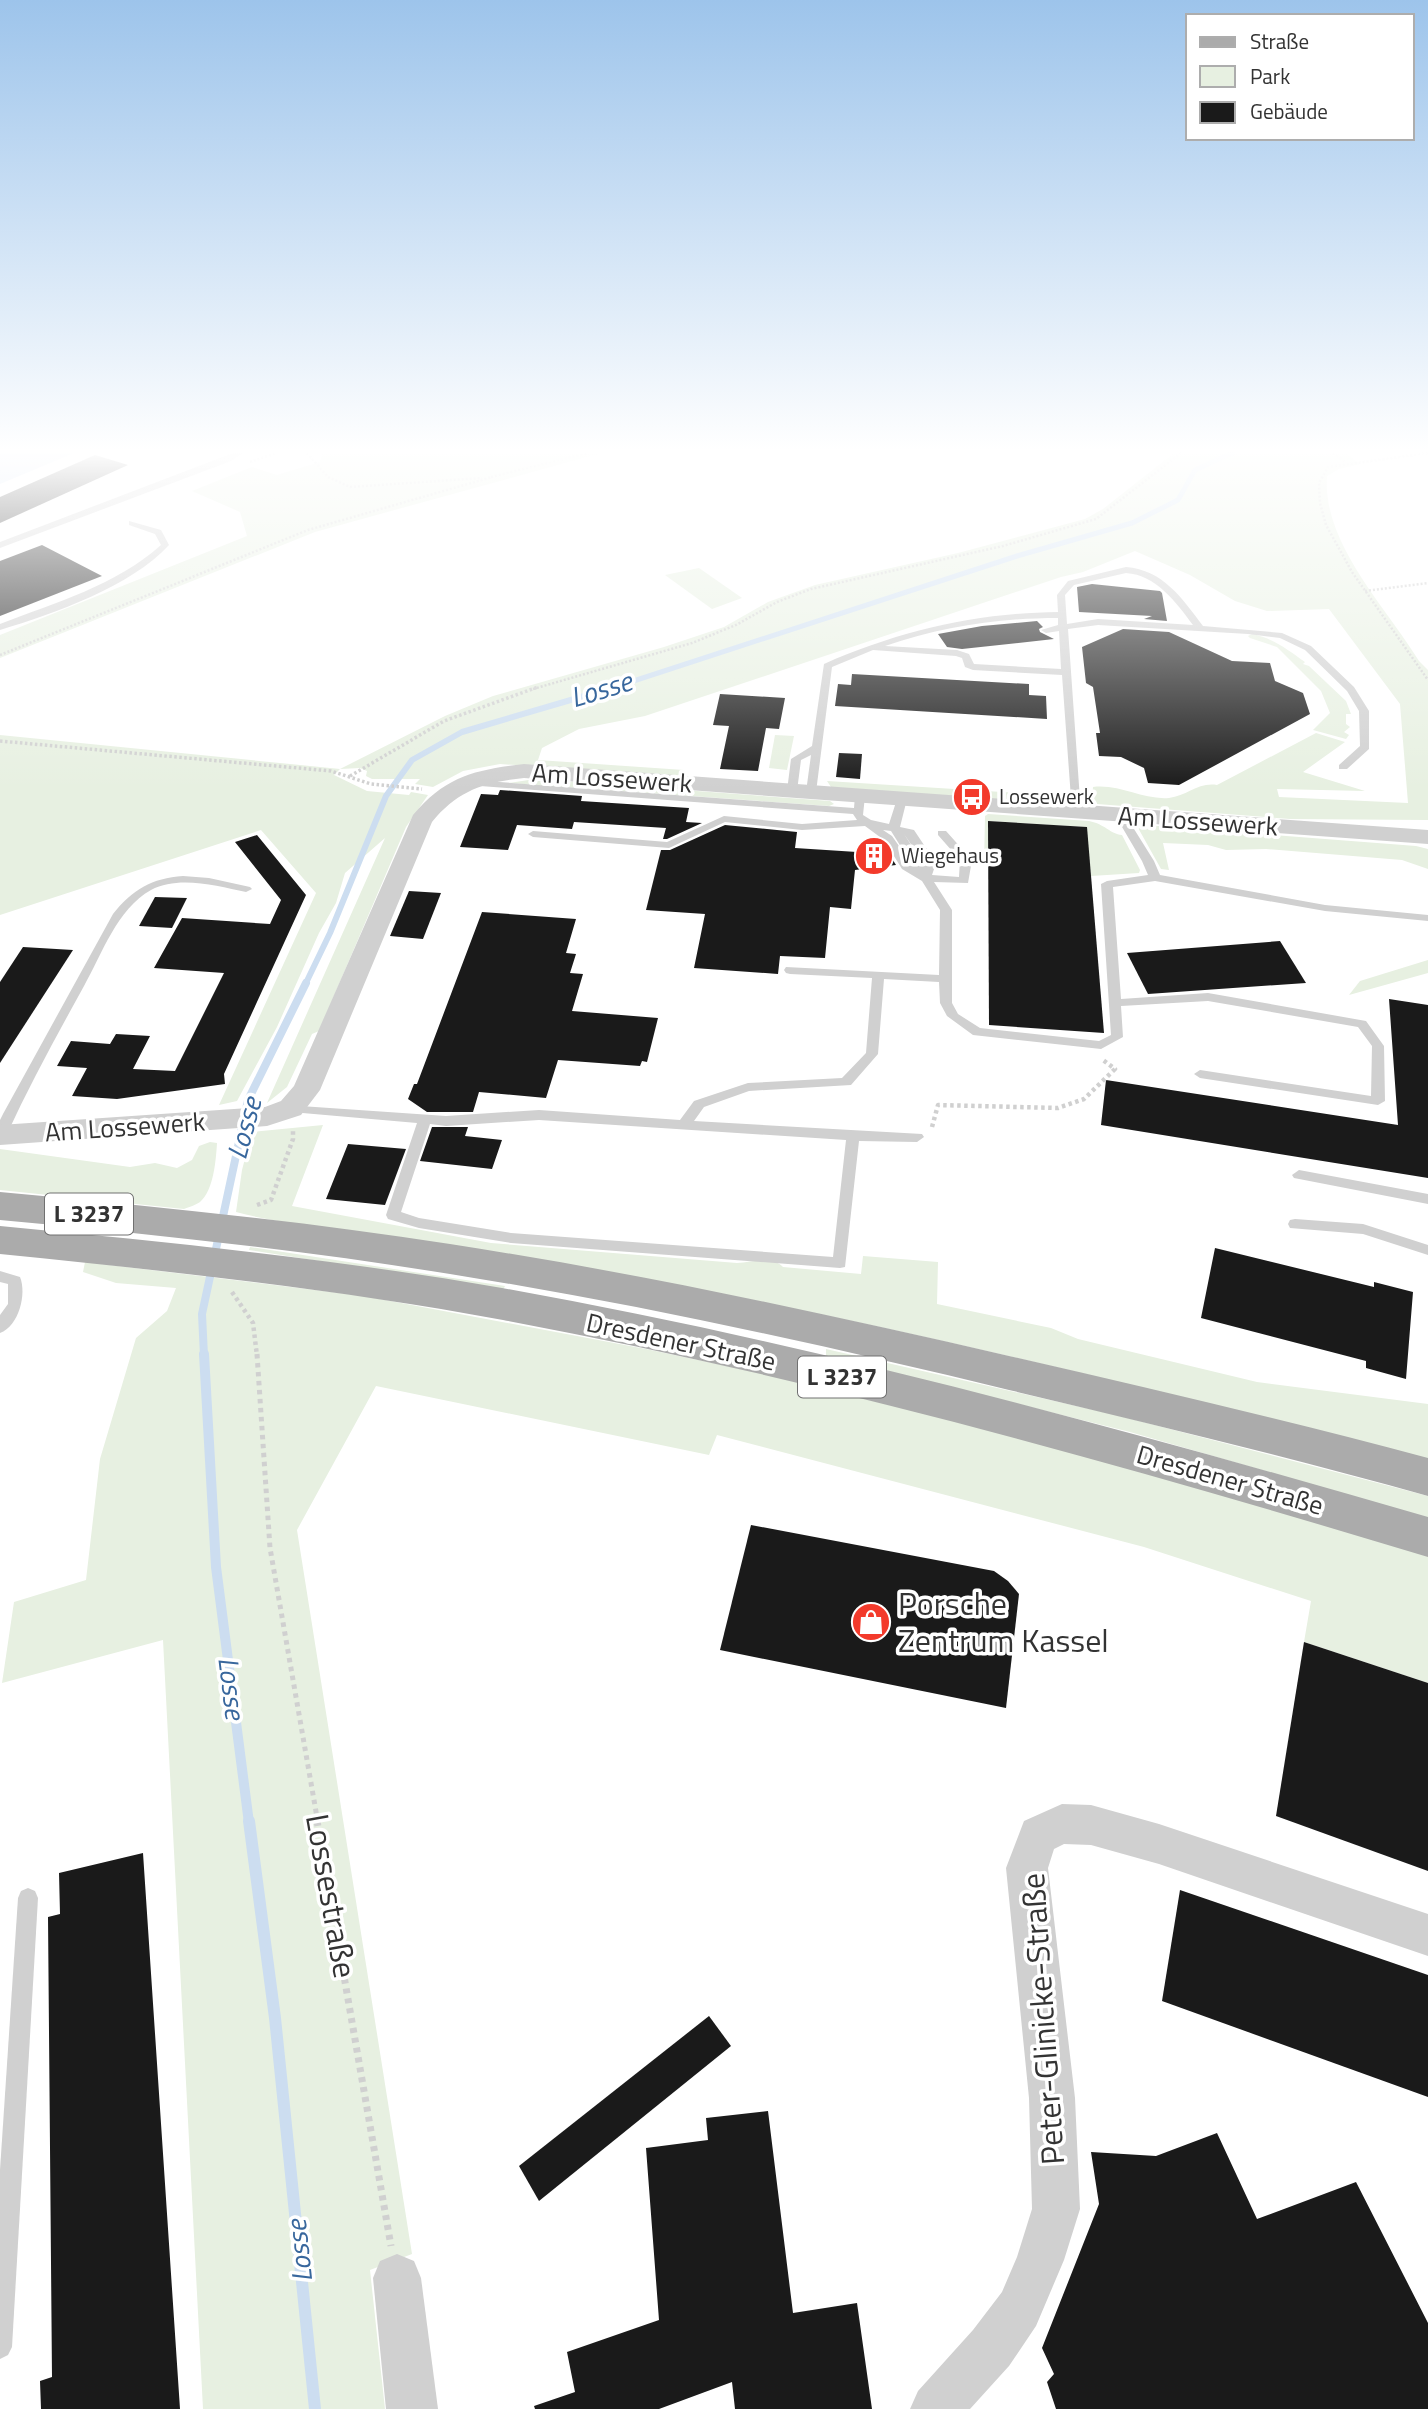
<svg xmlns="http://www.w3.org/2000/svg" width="1428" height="2409" viewBox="0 0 1428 2409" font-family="'Titillium Web',sans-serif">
	<rect width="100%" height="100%" fill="#fff"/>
	<!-- green -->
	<g fill="#e7f0e1">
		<path d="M322,453H601L315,532L0,658V635L247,536L240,512L192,491L252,467L277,475L320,462Z"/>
		<path d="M1174,453H1346L1360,464L1339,469L1327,476C1322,543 1386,607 1419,661L1428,670V820L1290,819L1097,804L1092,799L1093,787C1121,784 1142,800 1169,798C1187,796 1198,782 1217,785L1316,733L1345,742L1303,772L1365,791L1277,789L1279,797L1408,803L1400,704L1329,609L1267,611L1235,601L1190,575L1135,551L1083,572L1061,577L645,716L579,729L542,748L538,760L684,770L686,773L683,776L500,764L463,771L433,787L415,784L420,779H372L366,776L367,771L360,768L340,769L334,775L367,791L409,795L411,792L428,795L406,827L319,1031L312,1034L287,1087L267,1103L385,838L345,873L336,903L319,933L277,1027L237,1101L219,1105L316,893L261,830L0,915V735L340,769L445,716L493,696L664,647L724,627L768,602L815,585L958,553L1085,519L1103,509Z"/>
		<path d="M699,568L742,598L712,609L665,575Z"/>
		<path d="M1252,634C1273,638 1288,650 1305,662L1303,664L1309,666L1346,701L1351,714H1346V724L1350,727L1344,732L1349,735L1346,739L1313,730L1330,713L1321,691L1277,647L1250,638L1248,636Z"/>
		<path d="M775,735L794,736L787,770L769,768Z"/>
		<path d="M535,779L830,801L834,804L829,806L509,783Z"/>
		<path d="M827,781L1052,795L1064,796V800L1053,804L831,787Z"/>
		<path d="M988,814L1089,821C1105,824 1110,834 1122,835L1140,870L1139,873L1091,876L1086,827L989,821L988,866H984L985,816Z"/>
		<path d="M1145,825L1416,846L1428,849V869L1402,860L1266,849L1226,850L1208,845L1163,843L1169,870L1161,869L1137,826Z"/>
		<path d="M1428,960V973L1349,995L1360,981Z"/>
		<path d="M323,1125L292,1206L491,1243L737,1263C752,1262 773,1256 783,1267L861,1274L863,1256L938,1262L937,1304L1051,1328L1078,1339L1257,1382L1428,1404V1459C1165,1392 902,1327 635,1277C547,1261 458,1247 369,1233C325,1226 279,1224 236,1212L242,1170L252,1132Z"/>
		<path d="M210,1142L217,1143C216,1159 214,1190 200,1202C196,1205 189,1207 184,1209L0,1190V1149L130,1167L155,1163L177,1168L192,1160L199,1146Z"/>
		<path d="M250,1247L505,1286L503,1290L249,1250Z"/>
		<path d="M85,1262L364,1296L646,1349L773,1376L939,1416L1109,1461L1428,1556V1683L1304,1642L1311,1601L1144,1547L717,1435L709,1455L376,1386L297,1530L412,2254L370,2270L385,2409H203L163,1640L2,1683L14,1602L86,1580L100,1459L136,1338L167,1311L176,1288L116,1283L83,1272Z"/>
		<path d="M826,1349L1116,1415L1428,1496V1518L1130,1432L826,1356Z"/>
	</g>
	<!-- water -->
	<path fill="#ccddf0" d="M0,453H74L0,484Z"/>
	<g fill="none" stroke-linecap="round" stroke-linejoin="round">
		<!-- stream-far4 -->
		<path stroke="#ccddf0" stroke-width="5" d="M609,689L1017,556L1132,523L1178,500L1195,470L1232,453"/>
		<!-- stream-far3 -->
		<path stroke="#ccddf0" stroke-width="6" d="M305,985L330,933L386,796L412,760L462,732L615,687"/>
		<!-- stream-far2 -->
		<path stroke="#ccddf0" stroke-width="8" d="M204,1356L202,1314L248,1100L306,983"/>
		<!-- stream-far1 -->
		<path stroke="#ccddf0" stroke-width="10" d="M204,1354L216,1567L249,1823"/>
		<!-- stream -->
		<path stroke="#ccddf0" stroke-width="12" d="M249,1821L275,2018L315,2409"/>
	</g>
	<!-- building -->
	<g fill="#1a1a1a">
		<path d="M95,455L128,465L0,523V497Z"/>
		<path d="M42,545L102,576L0,616V561Z"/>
		<path d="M1092,584L1160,591L1162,593L1167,621L1144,619L1152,616L1079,612L1077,587Z"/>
		<path d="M1037,621L1043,627L1039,629L1040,632L1054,639L962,649L947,647L938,634L982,626Z"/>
		<path d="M1123,629L1169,632L1232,661L1270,663L1275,681L1303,693L1310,714L1179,785L1148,783L1144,768L1121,757L1099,756L1096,733H1100L1093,687L1086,683L1082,647Z"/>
		<path d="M852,674L1029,684V695L1046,696L1047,719L835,706L838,684L851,685Z"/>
		<path d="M720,694L785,698L779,729L766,728L758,771L720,769L729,726L713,725Z"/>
		<path d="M839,753L862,754L860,779L836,777Z"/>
		<path d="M500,790L582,796L581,801L689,808L686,822L702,823L667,839H663L666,828L574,822L572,829L517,825L508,850L460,847L481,794L498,795Z"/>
		<path d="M988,821L1087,827L1104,1033L989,1025Z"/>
		<path d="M725,825L797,832L795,848L857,852L860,848L875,846L886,849L896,865L855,870L851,909L830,907L825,958L780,956L778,974L694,968L705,914L646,910L661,850H670Z"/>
		<path d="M257,835L306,895L224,1074L225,1084L117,1099L72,1096L87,1068L57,1066L71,1041L110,1044L116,1034L150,1036L133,1069L175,1071L224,973L154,968L182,918L270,924L281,900L235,842Z"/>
		<path d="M409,891L441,893L423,939L390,936Z"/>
		<path d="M155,897L187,898L172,928L139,926Z"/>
		<path d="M482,912L576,919L566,953L576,954L570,973L583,974L572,1011L658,1018L647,1062L642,1061L640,1066L558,1060L546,1098L479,1092L473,1112H427L408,1099L414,1084H417Z"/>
		<path d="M1280,941L1306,983L1148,994L1127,953Z"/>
		<path d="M23,947L73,950L0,1063V982Z"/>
		<path d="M1389,999L1428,1005V1178L1101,1125L1106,1080L1398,1125Z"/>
		<path d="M432,1127H468L465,1136L502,1140L492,1169L420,1161Z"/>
		<path d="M348,1144L406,1149L385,1205L326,1199Z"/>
		<path d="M1215,1248L1374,1287V1282L1413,1292L1406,1379L1366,1368V1361L1201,1318Z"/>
		<path d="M751,1525L994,1571L1008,1581L1019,1594L1006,1708L720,1650Z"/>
		<path d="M1304,1642L1428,1683V1871L1276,1816Z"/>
		<path d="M143,1853L180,2409H41L40,2381L52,2377L48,1917L60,1914L59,1873Z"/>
		<path d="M1180,1890L1428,1975V2097L1162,2001Z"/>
		<path d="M709,2016L731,2046L539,2201L519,2166Z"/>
		<path d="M768,2111L793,2313L857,2303L872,2409H735L732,2382L659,2409H535L534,2406L575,2392L567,2352L659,2320L646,2148L708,2140L706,2118Z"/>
		<path d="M1217,2133L1257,2219L1356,2182L1428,2323V2409H1056L1047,2382L1054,2374L1042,2348L1099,2204L1091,2152L1156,2156Z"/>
	</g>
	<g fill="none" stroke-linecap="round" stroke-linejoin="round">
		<!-- path-far4 -->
		<g stroke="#d0d0d0" stroke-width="2.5" stroke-dasharray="2 2" stroke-linecap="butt">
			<path d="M307,453L328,477L350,487L482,478"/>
			<path d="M1333,453L1345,462"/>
			<path d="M1428,453L1328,467L1319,483L1320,503L1326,525L1352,572L1428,680"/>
			<path d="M250,462L276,453"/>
			<path d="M491,477L588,453"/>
			<path d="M1365,591L1428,583"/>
			<path d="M0,655L308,530L492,477"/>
			<path d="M533,689L692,643L736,625L777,602L811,589L1003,546L1096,519L1181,453"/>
		</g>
		<!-- path-far3 -->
		<g stroke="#d0d0d0" stroke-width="3.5" stroke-dasharray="2.5 2.5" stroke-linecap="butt">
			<path d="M0,741L331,771L371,784L422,789"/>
			<path d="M350,776L444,721L538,687"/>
		</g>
		<!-- path-far2 -->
		<g stroke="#d0d0d0" stroke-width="4.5" stroke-dasharray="3.5 3.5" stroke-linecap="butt">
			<path d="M932,1127L938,1105L1058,1108L1084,1099L1115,1069L1103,1060"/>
			<path d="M257,1205L271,1200L293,1139V1130"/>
			<path d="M232,1292L253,1323L257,1356"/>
		</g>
		<!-- path-far1 -->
		<path stroke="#d0d0d0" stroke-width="5" stroke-dasharray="4.5 4.5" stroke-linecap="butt" d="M257,1354L270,1548L318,1823"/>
		<!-- path -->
		<path stroke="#d0d0d0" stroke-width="7" stroke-dasharray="5 5" stroke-linecap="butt" d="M317,1821L391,2246"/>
		<!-- lane -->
		<g fill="#d0d0d0" fill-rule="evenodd">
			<path d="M233,453H243L231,461L0,548V542Z"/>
			<path d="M129,521L161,530L169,545C132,586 53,614 0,630V624C56,602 115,586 161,545L155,534L129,525Z"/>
			<path d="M1126,567C1163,570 1182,598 1203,626L1282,633L1311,646L1354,687L1369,711V749L1347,769H1339V765L1360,746L1359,711L1347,691L1305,650L1280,638L1248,634L1098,625L1068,629L1081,814L1077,815L1072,812L1062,675L973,670L965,667L962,658L956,656L873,650L832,667L816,792L811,795L806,792L811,755L801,760L797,791L792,794L787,791L791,759L812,746L824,664C899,631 975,613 1058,612L1057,595L1068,581ZM1126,573C1156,575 1176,602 1193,625L1098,619L1067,624L1065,595L1074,585ZM1058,618V625L1041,630L1046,633L1059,631L1061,669L974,664L969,654L957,650L885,646C941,627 998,618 1058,618Z"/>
			<path d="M471,780L854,808L855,796L860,793L865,796L863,815L871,820L889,824L897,799L898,797H906L907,799L900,827L914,830L936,863L932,875L959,877L960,860L938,835V831H946L972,860L968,883L934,882L952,910V1003L958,1014L980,1028L1099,1041L1111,1035L1101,884L1107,881L1148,875L1142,861L1115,815L1116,813H1124L1154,861L1160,875L1325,905L1428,915V921L1325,911L1155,881L1113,887L1121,999L1208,993L1366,1021L1384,1046L1385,1101L1378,1105L1200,1078L1194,1074L1200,1070L1371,1096L1372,1046L1358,1027L1208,1001L1121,1006L1123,1037L1101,1049L973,1035L947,1016L940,1003L939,982L884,979L878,1054L851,1085L749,1091L704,1107L694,1121L922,1134L924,1137L917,1142L859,1141L845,1267L840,1268L511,1243L419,1228L388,1219L386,1215L417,1123L291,1112L286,1111L284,1108L286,1105L446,1116L539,1110L680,1120L694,1101L748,1083L842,1078L866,1053L872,978L790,974L786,973L784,970L786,967L939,975L940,910L922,881L902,869L884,840L865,826L802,830L725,822L669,848L533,837L528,834L533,831L667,842L724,816L802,824L857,820L853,814L467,785L466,783ZM883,830L891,831L913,866L892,836ZM904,834L924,863V865ZM539,1120L846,1140L833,1257L511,1233L419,1218L401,1212L430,1124L446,1126Z"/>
			<path d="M183,876L209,878L250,887L252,889L246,892C217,886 179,875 151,890C117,909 102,954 84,986C57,1035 30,1084 7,1134L0,1139V1120L3,1114L113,914C132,890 152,878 183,876Z"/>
			<path d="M1299,1170L1428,1194V1204L1294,1178L1292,1175Z"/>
			<path d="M1295,1219L1363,1224L1428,1245V1255L1363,1234L1290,1228L1288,1224L1290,1220Z"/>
			<path d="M0,1271L20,1277C27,1294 19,1326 0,1333V1315L8,1304V1284L0,1282Z"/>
			<path d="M28,1888L35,1891L38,1898L12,2347L8,2355L0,2359V2170L18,1898L21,1891Z"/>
		</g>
		<!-- street -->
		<g fill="#d0d0d0" fill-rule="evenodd">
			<path d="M524,764L1428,830V844L524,778C485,782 458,790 432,822L320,1090L301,1115L267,1126L0,1145V1125L265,1107L281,1101L294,1086L413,815C446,776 475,770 524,764Z"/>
			<path d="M1062,1804L1091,1805L1159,1824L1428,1914V1956L1159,1864L1091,1845L1064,1844L1054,1849L1048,1868L1075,2098L1080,2209L1064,2260L1036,2326L1009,2366L970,2409H910L918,2391L973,2330L1002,2292L1017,2257L1032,2209L1029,2098L1006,1868L1024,1821Z"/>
			<path d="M397,2254L414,2261L421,2278L438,2409H386L373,2278L380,2261Z"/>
		</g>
		<!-- primary -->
		<g fill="#ababab" fill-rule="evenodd">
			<path d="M0,1192C151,1206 301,1221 450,1244C638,1273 824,1313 1009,1356C1149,1388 1289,1421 1428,1458V1496C1289,1457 1149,1423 1009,1390C824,1345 638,1304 450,1274C301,1250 151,1234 0,1220Z"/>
			<path d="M0,1226C168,1242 336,1259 502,1288C816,1344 1123,1429 1428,1517V1557C1123,1465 816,1378 503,1320C337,1289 168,1271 0,1254Z"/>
		</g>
	</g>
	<!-- sky -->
	<linearGradient id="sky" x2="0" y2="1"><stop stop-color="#9dc4eb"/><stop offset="0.57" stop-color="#fff"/><stop offset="1" stop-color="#fff" stop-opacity="0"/></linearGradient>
	<rect width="1428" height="790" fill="url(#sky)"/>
	<!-- icons -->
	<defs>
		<g id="bus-disc" transform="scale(2.0125)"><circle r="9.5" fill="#f33a2b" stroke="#fff"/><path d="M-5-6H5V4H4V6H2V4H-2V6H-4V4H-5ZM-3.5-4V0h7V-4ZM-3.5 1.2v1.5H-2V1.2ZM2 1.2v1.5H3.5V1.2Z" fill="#fff"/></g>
		<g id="building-disc" transform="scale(2.0125)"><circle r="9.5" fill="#f33a2b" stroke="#fff"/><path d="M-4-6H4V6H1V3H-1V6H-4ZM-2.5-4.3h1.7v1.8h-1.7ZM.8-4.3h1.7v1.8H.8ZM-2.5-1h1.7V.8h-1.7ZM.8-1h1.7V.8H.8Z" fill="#fff"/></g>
		<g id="shop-disc" transform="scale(2.0125)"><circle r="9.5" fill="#f33a2b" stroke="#fff"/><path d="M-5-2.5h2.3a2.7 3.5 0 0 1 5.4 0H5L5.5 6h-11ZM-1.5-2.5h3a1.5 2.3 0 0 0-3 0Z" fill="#fff"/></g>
	</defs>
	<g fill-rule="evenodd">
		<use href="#bus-disc" x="972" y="797"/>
		<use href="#building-disc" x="874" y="856"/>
		<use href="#shop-disc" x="871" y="1622"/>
	</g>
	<g text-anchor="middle" stroke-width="7" stroke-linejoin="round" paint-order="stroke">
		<!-- far-poi labels -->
		<g font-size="21" fill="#333" stroke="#fff" text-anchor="start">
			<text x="999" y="804">Lossewerk</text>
			<text x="901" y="863">Wiegehaus</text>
		</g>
		<!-- shield labels -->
		<g fill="#fff" stroke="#707070" stroke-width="2">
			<rect x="45" y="1193.5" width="88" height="41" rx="5"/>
			<rect x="798" y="1356.5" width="88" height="41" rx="5"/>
		</g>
		<g font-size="24" font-weight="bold" fill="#333">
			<text x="89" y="1222">L 3237</text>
			<text x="842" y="1385">L 3237</text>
		</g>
		<!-- street labels -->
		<g font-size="26" fill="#333" stroke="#fff">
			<text transform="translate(612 778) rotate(4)" y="9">Am Lossewerk</text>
			<text transform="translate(1198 821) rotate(4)" y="9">Am Lossewerk</text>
			<text transform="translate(125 1127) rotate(-4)" y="9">Am Lossewerk</text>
			<text transform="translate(681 1342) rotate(12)" y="9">Dresdener Straße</text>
			<text transform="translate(1230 1480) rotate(16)" y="9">Dresdener Straße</text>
		</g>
		<!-- water labels -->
		<g font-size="28" font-style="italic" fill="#38679d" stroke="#fff">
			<text transform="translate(601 689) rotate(-17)" y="10">Losse</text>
			<text transform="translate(244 1128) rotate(-75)" y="10">Losse</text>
			<text transform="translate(232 1688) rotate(83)" y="10">Losse</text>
			<text transform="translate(299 2251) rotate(-96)" y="10">Losse</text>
		</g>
		<!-- near-poi labels -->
		<g font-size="32" fill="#333" stroke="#fff" text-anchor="start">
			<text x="898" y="1615">Porsche<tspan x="898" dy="37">Zentrum Kassel</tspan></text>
		</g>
		<!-- near-street labels -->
		<g font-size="32" fill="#333" stroke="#fff">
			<text transform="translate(331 1896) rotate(80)" y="11">Lossestraße</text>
			<text transform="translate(1043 2019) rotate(-94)" y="11">Peter-Glinicke-Straße</text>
		</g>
	</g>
	<!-- legend -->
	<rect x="1186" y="14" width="228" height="126" fill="#ffffff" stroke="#adadad" stroke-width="2"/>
	<rect x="1200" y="37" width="35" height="10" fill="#ababab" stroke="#adadad" stroke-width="2"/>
	<text x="1250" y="49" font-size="21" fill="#333333">Straße</text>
	<rect x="1200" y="66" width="35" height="21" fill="#e7f0e1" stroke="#adadad" stroke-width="2"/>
	<text x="1250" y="84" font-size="21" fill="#333333">Park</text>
	<rect x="1200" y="102" width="35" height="21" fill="#1a1a1a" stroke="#adadad" stroke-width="2"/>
	<text x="1250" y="119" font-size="21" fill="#333333">Gebäude</text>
</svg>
